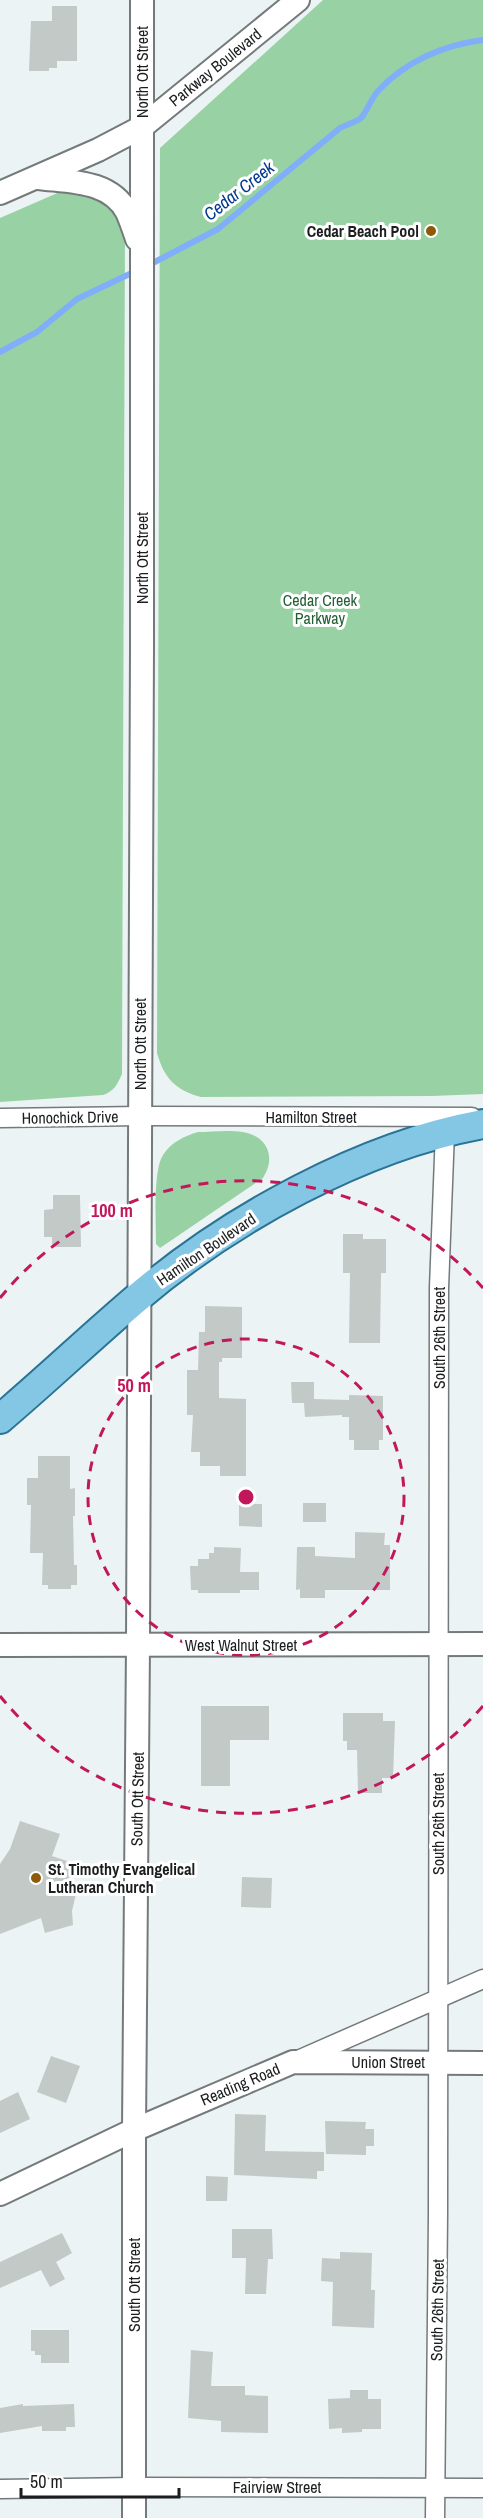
<svg xmlns="http://www.w3.org/2000/svg" width="483" height="2518" viewBox="0 0 483 2518" font-family="'Archivo Narrow',sans-serif">
	<rect width="100%" height="100%" fill="#ecf3f4"/>
	<!-- green -->
	<g fill="#98d2a4">
		<path d="M323,0H483V1094L432,1096L201,1097C175,1090 164,1078 157,1053L160,148Z"/>
		<path d="M79,189L110,203L125,228L122,1074C117,1085 114,1091 103,1095L0,1102V218L62,191Z"/>
		<path d="M198,1132C220,1132 259,1124 268,1151C271,1162 268,1169 263,1178L160,1248L156,1244C156,1224 153,1170 163,1155C171,1142 185,1136 198,1132Z"/>
	</g>
	<g fill="none" stroke-linecap="round" stroke-linejoin="round">
		<!-- stream -->
		<g stroke="#80aef9" stroke-width="6">
			<path d="M147,266L218,229L340,128C346,125 356,122 361,118C368,110 371,98 379,90C406,61 444,45 483,40"/>
			<path d="M0,352L37,332L77,299L138,270"/>
		</g>
	</g>
	<!-- building -->
	<g fill="#c2c9c7">
		<path d="M52,6H77V61H57V68H49V71H29L31,21H52Z"/>
		<path d="M53,1195H80L81,1247H52V1237H44V1210L53,1209Z"/>
		<path d="M343,1234H363V1239H386V1273H381L380,1343H349L350,1273H343Z"/>
		<path d="M205,1306L242,1307V1358H222V1362H219V1398L246,1399V1476H220V1466H200V1452H191L193,1415H187V1370H198L199,1332H205Z"/>
		<path d="M291,1382H314V1399L349,1400V1395L383,1396V1440H379V1450H354V1440H349V1417H342V1415L305,1417L304,1403H292Z"/>
		<path d="M38,1456H70V1489L75,1488V1516H73L74,1565H77V1585H71V1589H48V1585H42L43,1553H30L31,1505H27V1478H38Z"/>
		<rect x="303" y="1503" width="23" height="19"/>
		<path d="M239,1504H262V1527L239,1526Z"/>
		<path d="M355,1532L385,1533L384,1545H390V1590H325V1598H300V1589L296,1590L297,1547H315V1556L355,1558Z"/>
		<path d="M214,1547L241,1548L240,1572H259V1590H240V1593H198V1590H191L190,1566H198V1559H209V1553H214Z"/>
		<path d="M201,1706H269V1740H230V1786H201Z"/>
		<path d="M343,1713H383V1721H395L393,1778H382V1793H358L357,1750H347V1741H343Z"/>
		<path d="M20,1821L60,1834L52,1856L73,1863L72,1876L76,1894L72,1911L73,1925L45,1933L41,1918L0,1934V1864L10,1849Z"/>
		<path d="M242,1877L272,1878L271,1908L241,1907Z"/>
		<path d="M51,2056L80,2066L66,2103L37,2092Z"/>
		<path d="M18,2092L30,2119L0,2133V2101Z"/>
		<path d="M235,2114L266,2115L265,2151L324,2152V2171H317V2179L234,2175Z"/>
		<path d="M325,2121L366,2122L365,2129H374V2146H366V2155L326,2154Z"/>
		<path d="M206,2176L228,2177L227,2201H206Z"/>
		<path d="M232,2229H272L273,2259H268L266,2294H245L246,2258H232Z"/>
		<path d="M62,2233L72,2253L56,2262L65,2279L50,2287L41,2270L0,2288V2262Z"/>
		<path d="M340,2252L372,2253L371,2290H375L374,2328L332,2326L333,2282L321,2281L322,2258L340,2259Z"/>
		<path d="M31,2330H69V2363H41V2355H35V2351H31Z"/>
		<path d="M191,2350L213,2352L211,2386H245V2395L268,2396V2433L221,2432V2421L188,2418Z"/>
		<path d="M350,2390H368V2399H381V2429H362V2432L342,2433V2428L329,2429L328,2399L350,2398Z"/>
		<path d="M23,2404V2406L74,2404L75,2427H66V2431H42V2426L0,2433V2408Z"/>
	</g>
	<g fill="none" stroke-linecap="round" stroke-linejoin="round">
		<!-- minor casing -->
		<g stroke="#747a7b" stroke-width="21">
			<g id="minor">
				<path d="M0,1118L140,1116L472,1117"/>
				<path d="M298,2060L483,1979"/>
				<path d="M0,2489L134,2487L483,2488"/>
				<path d="M435,2518L438,2215L439,1288L445,1131"/>
			</g>
		</g>
		<!-- tertiary casing -->
		<g stroke="#747a7b" stroke-width="26">
			<g id="tertiary">
				<path d="M38,178C70,182 110,180 127,212C131,221 134,230 137,239"/>
				<path d="M0,193L98,150L142,127L298,0"/>
				<path d="M0,1645L483,1644"/>
				<path d="M0,2194L134,2130L293,2062L483,2063"/>
				<path d="M134,2518V2130L138,1645L142,648V0"/>
			</g>
		</g>
		<!-- primary casing -->
		<g stroke="#2a7394" stroke-width="32">
			<path id="primary" d="M0,1419C46,1380 90,1338 137,1298C230,1219 362,1146 483,1124"/>
		</g>
		<!-- minor -->
		<use href="#minor" stroke="#fff" stroke-width="18"/>
		<!-- tertiary -->
		<use href="#tertiary" stroke="#fff" stroke-width="22"/>
		<!-- primary -->
		<use href="#primary" stroke="#84c7e5" stroke-width="28"/>
	</g>
	<!-- distance rings -->
	<g fill="none" stroke="#c2185b" stroke-width="3" stroke-dasharray="10 8">
		<circle cx="246" cy="1497" r="158"/>
		<path d="M483 1706A316 316 0 0 1 0 1696M0 1298A316 316 0 0 1 483 1288"/>
	</g>
	<!-- markers -->
	<g fill="#8e590b" stroke="#fff" stroke-width="2">
		<circle cx="431" cy="231" r="6"/>
		<circle cx="36" cy="1878" r="6"/>
	</g>
	<g text-anchor="middle" stroke-width="6" stroke-linejoin="round" paint-order="stroke">
		<!-- street labels -->
		<g font-size="16" fill="#1b1d1e" stroke="#fff">
			<text transform="translate(215 67) rotate(-39)" y="6">Parkway Boulevard</text>
			<text transform="translate(142 72) rotate(-90)" y="6">North Ott Street</text>
			<text transform="translate(142 558) rotate(-90)" y="6">North Ott Street</text>
			<text transform="translate(140 1044) rotate(-90)" y="6">North Ott Street</text>
			<text transform="translate(70 1117) rotate(-1)" y="6">Honochick Drive</text>
			<text x="311" y="1123">Hamilton Street</text>
			<text transform="translate(206 1249) rotate(-34)" y="6">Hamilton Boulevard</text>
			<text transform="translate(439 1338) rotate(-90)" y="6">South 26th Street</text>
			<text x="241" y="1651">West Walnut Street</text>
			<text transform="translate(137 1799) rotate(-89)" y="6">South Ott Street</text>
			<text transform="translate(438 1824) rotate(-90)" y="6">South 26th Street</text>
			<text x="388" y="2068">Union Street</text>
			<text transform="translate(240 2084) rotate(-23)" y="6">Reading Road</text>
			<text transform="translate(134 2285) rotate(-90)" y="6">South Ott Street</text>
			<text transform="translate(437 2310) rotate(-89)" y="6">South 26th Street</text>
			<text x="277" y="2493">Fairview Street</text>
		</g>
		<!-- poi labels -->
		<g font-size="16" font-weight="bold" fill="#1b1d1e" stroke="#fff" text-anchor="end">
			<text x="419" y="237">Cedar Beach Pool</text>
			<text x="48" y="1875" text-anchor="start">St. Timothy Evangelical<tspan x="48" dy="18">Lutheran Church</tspan></text>
		</g>
		<!-- park labels -->
		<g font-size="16" fill="#245e35" stroke="#fff">
			<text x="320" y="606">Cedar Creek<tspan x="320" dy="18">Parkway</tspan></text>
		</g>
		<!-- water labels -->
		<g font-size="18" font-style="italic" fill="#033a8f" stroke="#fff">
			<text transform="translate(239 191) rotate(-38)" y="6">Cedar Creek</text>
		</g>
	</g>
	<circle cx="246" cy="1497" r="9" fill="#c2185b" stroke="#fff" stroke-width="3"/>
	<g font-size="18" text-anchor="middle" font-weight="bold" fill="#c2185b" stroke="#fff" stroke-width="6" stroke-linejoin="round" paint-order="stroke">
		<text x="112" y="1217">100 m</text>
		<text x="134" y="1392">50 m</text>
	</g>
	<!-- scale -->
	<path d="M21 2488v9h158v-9" fill="none" stroke="#1b1d1e" stroke-width="3"/>
	<text x="30" y="2488" font-size="18" fill="#1b1d1e" stroke="#ffffff" stroke-width="4.5" paint-order="stroke">50 m</text>
</svg>
